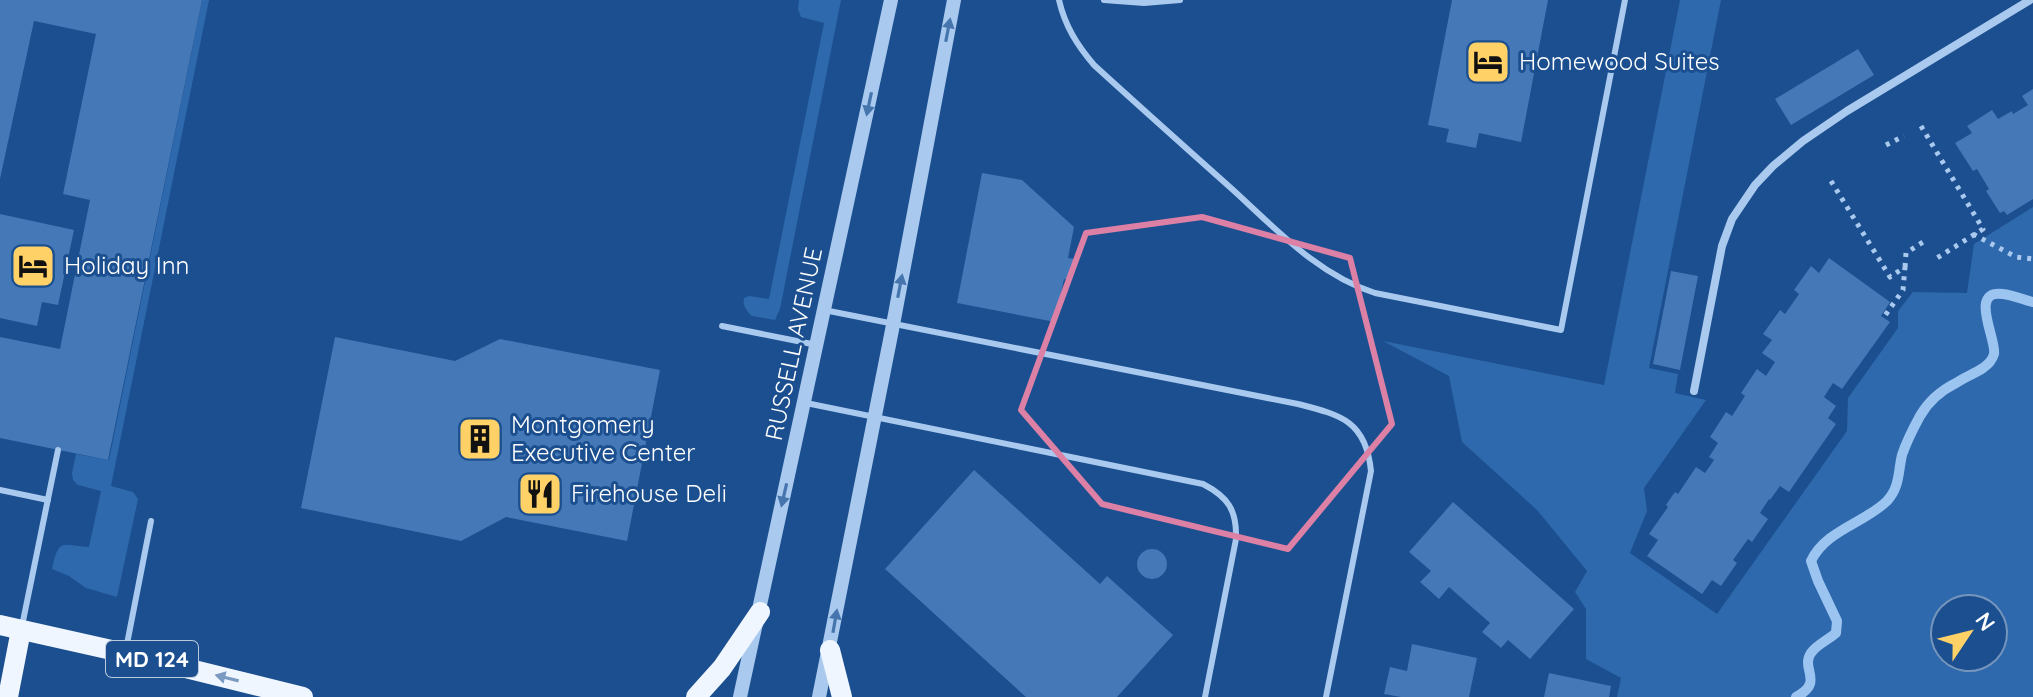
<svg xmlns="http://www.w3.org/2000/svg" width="2033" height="697" viewBox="0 0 2033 697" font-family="Quicksand,sans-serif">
	<rect width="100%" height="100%" fill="#1b4f8f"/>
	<!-- green -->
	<g fill="#2e69ad" fill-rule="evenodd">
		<path d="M202,0H209L111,486L133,492L138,499L117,597L86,588L69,576L52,569C59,537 61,545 89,547L101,491L78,485L73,480L72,473L76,454L109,460Z"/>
		<path d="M799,0H841L780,309L775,320L752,316C747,312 742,305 744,298L749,296L769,299L824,23L801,17L798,9Z"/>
		<path d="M1680,0H1721L1649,368L1678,374L1675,393L1706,400L1644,488L1647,511L1630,553L1717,614L1847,431L1848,398L1898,328V311L1913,292L1967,293L1974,244L2033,207V697H1617L1621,678L1586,659V609L1575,592L1587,571L1537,510L1462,442L1449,376L1383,341L1604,385ZM1945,609H1993V657H1945Z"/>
	</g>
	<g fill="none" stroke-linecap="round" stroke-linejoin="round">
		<!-- stream -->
		<path stroke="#9cc4f0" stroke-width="10" d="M1796,697C1825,682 1800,669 1811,653C1816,645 1828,640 1836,633L1837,621L1818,581L1811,561C1826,530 1863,524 1887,501C1900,487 1898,472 1902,455C1906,443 1914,427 1920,416C1928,402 1942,390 1956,383C1965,377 1974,374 1983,368C1988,364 1992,361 1994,354C1997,340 1968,289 2003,294C2013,295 2023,300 2033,302"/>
	</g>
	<!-- building -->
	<g fill="#4478b7">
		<path d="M0,0H202L108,460L0,438V337L60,349L90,200L63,194L96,34L34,21L0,179Z"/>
		<path d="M1452,0H1548L1521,142L1479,133L1476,148L1446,142L1449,129L1428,125Z"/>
		<path d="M1858,49L1874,75L1791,125L1775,99Z"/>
		<path d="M2033,89V199L2007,215L2004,211L2000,213L1986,191L1989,189L1977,169L1973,171L1955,143L1972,133L1967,126L1992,110L1998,119L2012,111L2013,114L2028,105L2022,96Z"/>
		<path d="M982,173L1022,180L1074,227L1068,258L1075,259L1071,281L1064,279L1055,322L957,303Z"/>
		<path d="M0,214L74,230L58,305L42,302L37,326L0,318Z"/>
		<path d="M1829,258L1890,302L1881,316L1890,322L1842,389L1833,383L1824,397L1836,406L1828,418L1836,424L1789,492L1780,486L1770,500L1769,499L1760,513L1768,519L1752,542L1748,539L1733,560L1737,563L1721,586L1712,580L1702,594L1647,556L1658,540L1649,534L1668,507L1666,505L1670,499L1675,492L1678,494L1696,467L1705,473L1714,460L1709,457L1718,443L1710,437L1726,412L1732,416L1745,396L1741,393L1757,369L1766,376L1775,362L1762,353L1772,340L1763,334L1780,310L1785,314L1799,294L1794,290L1811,266L1819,273Z"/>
		<path d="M1671,271L1698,276L1680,370L1653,364Z"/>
		<path d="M335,337L455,361L500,339L660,370L627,541L506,517L461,541L301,508Z"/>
		<path d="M974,470L1100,584L1107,576L1173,635L1117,697H1026L885,569Z"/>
		<path d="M1453,502L1574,609L1530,659L1508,640L1501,648L1482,632L1490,623L1449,587L1439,599L1420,582L1431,571L1409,552Z"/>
		<circle cx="1152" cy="564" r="15"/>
		<path d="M1412,644L1477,658L1469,697H1401L1384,694L1390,667L1407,671Z"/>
		<path d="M1549,673L1611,686L1609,697H1544Z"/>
	</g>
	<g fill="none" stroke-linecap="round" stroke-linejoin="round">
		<!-- path -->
		<g stroke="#a9c9ee" stroke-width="5" stroke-dasharray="4 6" stroke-linecap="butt">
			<path d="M1921,126L1983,229L1937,258"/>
			<path d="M1886,145L1904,136"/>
			<path d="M1831,181L1890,277L1905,267L1903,290L1884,317"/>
			<path d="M1973,234L2016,257L2033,259"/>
			<path d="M1905,267L1906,253L1926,240"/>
		</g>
		<!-- service -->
		<g stroke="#a9c9ee" stroke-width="6">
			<path d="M1059,0C1065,26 1077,45 1094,65C1140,107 1186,148 1232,189C1276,229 1318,275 1375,293L1561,330L1625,0"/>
			<path d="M1104,0L1144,3L1180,0"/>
			<path d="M824,310L1298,404C1341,415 1366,421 1371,471L1326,697"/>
			<path d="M722,326L817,345"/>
			<path d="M806,403L1203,484C1228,497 1237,510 1236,539L1205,697"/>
			<path d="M0,490L48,500"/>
			<path d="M22,626L58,450"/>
			<path d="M126,649L151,521"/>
		</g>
		<!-- minor -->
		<path stroke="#a9c9ee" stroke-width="8" d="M1694,391L1722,246L1732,219L1755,185L1773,166L1803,141L1847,111L2030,0"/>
		<!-- tertiary -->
		<g stroke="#a9c9ee" stroke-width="14">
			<path d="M740,697L891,0"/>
			<path d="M819,697L892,330L954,0"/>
		</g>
		<!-- primary -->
		<g stroke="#f0f6ff" stroke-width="20">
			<path d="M0,625L125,653L303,697"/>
			<path d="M830,650L842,697"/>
			<path d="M8,697L21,630"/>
			<path d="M696,697L722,668L760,612"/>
		</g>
	</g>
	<!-- one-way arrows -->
	<defs><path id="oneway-solid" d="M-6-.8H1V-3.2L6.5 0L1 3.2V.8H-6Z" transform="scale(2)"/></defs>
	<g fill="#4674ac">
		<use href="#oneway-solid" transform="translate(948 30) rotate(-79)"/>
		<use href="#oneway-solid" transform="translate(869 104) rotate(102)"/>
		<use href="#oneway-solid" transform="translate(900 286) rotate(-79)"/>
		<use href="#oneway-solid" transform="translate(784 495) rotate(103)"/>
		<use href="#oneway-solid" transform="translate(835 621) rotate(-80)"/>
	</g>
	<use fill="#7b9ac1" href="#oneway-solid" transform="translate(227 678) rotate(-166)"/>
	<!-- marked area -->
	<path fill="none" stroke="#dd80a5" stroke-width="6" stroke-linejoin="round" d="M1202,217L1350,258L1392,424L1288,549L1102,504L1021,410L1086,233Z"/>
	<!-- icons -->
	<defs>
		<g id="hotel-square" transform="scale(2.3)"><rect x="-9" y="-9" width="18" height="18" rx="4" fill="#ffd166" stroke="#1b4f8f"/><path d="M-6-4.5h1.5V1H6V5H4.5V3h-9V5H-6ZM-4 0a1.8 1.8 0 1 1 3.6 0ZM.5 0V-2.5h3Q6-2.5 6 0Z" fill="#111"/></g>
		<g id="building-square" transform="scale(2.3)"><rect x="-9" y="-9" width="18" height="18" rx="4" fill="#ffd166" stroke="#1b4f8f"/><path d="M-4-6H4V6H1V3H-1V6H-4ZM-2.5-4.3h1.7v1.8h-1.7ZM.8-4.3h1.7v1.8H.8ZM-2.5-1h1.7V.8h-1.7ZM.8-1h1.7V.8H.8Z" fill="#111"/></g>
		<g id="restaurant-square" transform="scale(2.3)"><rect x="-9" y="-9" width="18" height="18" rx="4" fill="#ffd166" stroke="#1b4f8f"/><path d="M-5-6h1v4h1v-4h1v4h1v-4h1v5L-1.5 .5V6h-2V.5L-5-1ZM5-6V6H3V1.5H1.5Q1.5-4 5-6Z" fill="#111"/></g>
	</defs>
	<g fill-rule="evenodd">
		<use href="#hotel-square" x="1488" y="62"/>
		<use href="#hotel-square" x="33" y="266"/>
		<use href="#building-square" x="480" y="439"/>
		<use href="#restaurant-square" x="540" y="494"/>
	</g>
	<g text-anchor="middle" stroke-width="6" stroke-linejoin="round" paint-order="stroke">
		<!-- shield labels -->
		<rect fill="#1b4f8f" stroke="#bbcadd" stroke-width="2" x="106" y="641" width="92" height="36" rx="6"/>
		<g font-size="22" font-weight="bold" fill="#fff">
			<text x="152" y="667">MD 124</text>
		</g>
		<!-- poi labels -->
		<g font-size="24" fill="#fff" stroke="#1b4f8f" text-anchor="start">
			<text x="1519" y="70">Homewood Suites</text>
			<text x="64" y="274">Holiday Inn</text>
			<text x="511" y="433">Montgomery<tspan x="511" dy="28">Executive Center</tspan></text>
			<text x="571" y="502">Firehouse Deli</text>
		</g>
		<!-- street labels -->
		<g font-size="24" fill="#fff" stroke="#1b4f8f">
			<text transform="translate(794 344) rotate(-78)" y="8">RUSSELL AVENUE</text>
		</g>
	</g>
	<!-- north arrow -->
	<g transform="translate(1969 633) rotate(55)"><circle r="38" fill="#1b4f8f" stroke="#7695bc" stroke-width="2"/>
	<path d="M0-6L14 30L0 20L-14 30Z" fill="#ffd166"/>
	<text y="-12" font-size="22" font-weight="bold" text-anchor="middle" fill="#ffffff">N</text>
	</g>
</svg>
